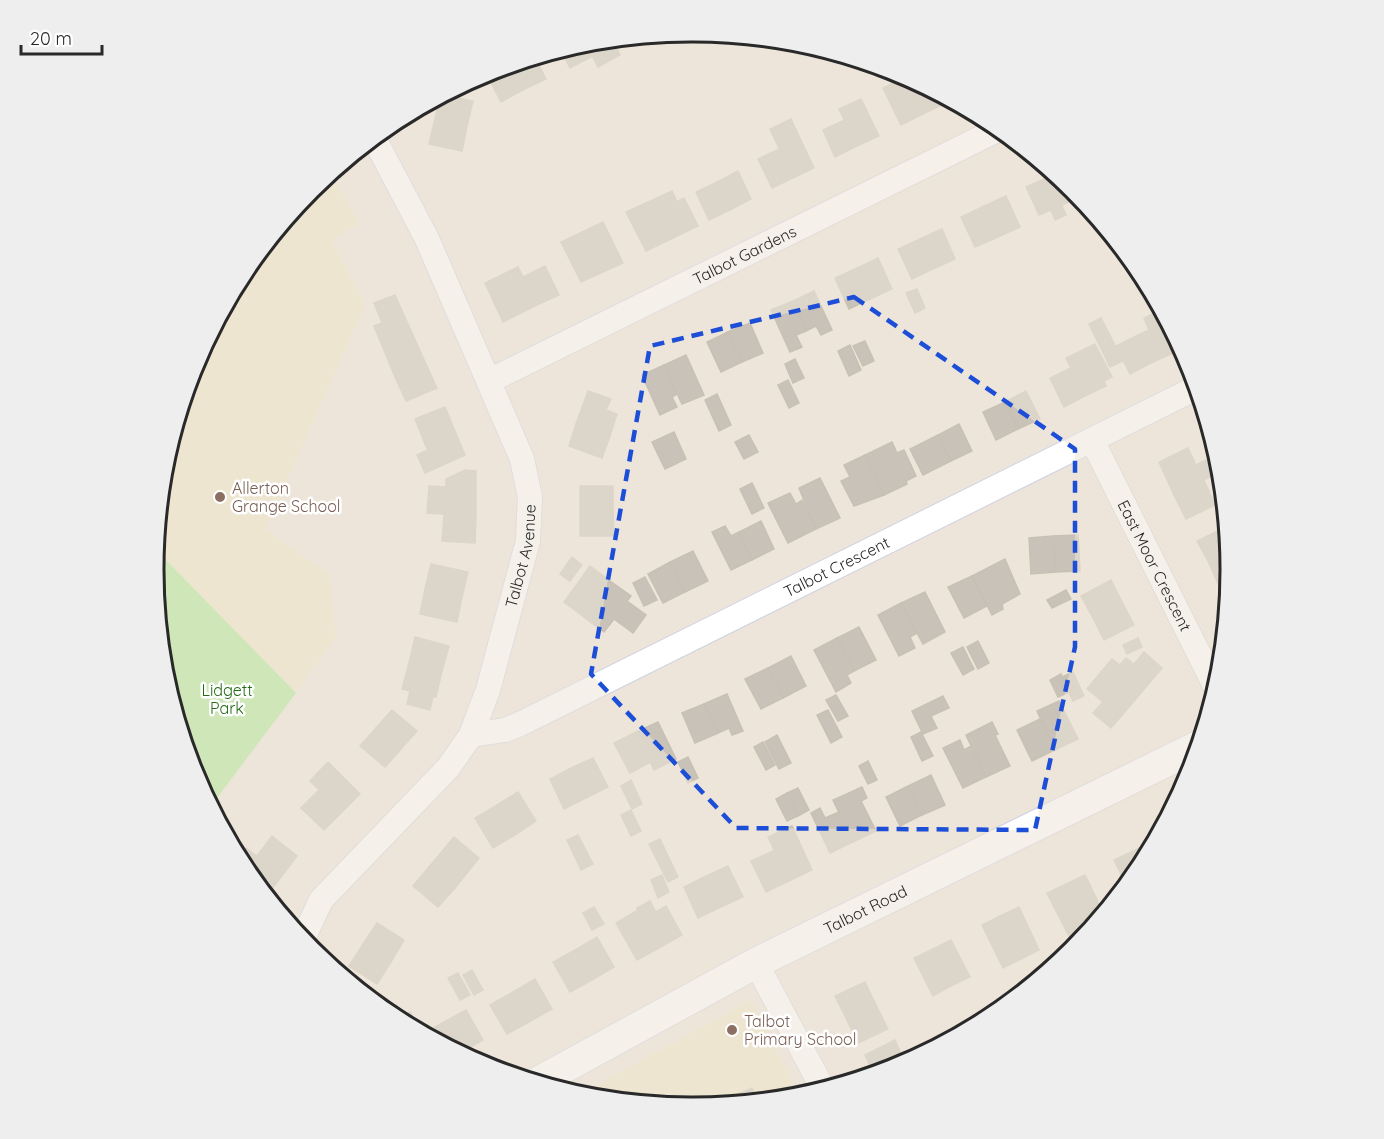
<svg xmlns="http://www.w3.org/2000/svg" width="1384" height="1139" viewBox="0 0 1384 1139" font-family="Quicksand,sans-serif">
	<rect width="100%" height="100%" fill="#ede5d9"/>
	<!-- education -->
	<g fill="#f0e4c7">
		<path d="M331,173L359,223L332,241L365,305L265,529L329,574L336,638L211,806L195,775L164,674L154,569L164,464L195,363L245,270L312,189Z"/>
		<path d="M751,1000L800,1096L692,1107L579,1095Z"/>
	</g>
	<!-- green -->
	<path fill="#abe891" d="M162,556L296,693L211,806L195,775L164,674L154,569L155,563Z"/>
	<!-- building -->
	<g fill="#c8c2b9" stroke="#c8c1b3" stroke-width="1.5">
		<path d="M664,34L643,45L639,37Z"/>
		<path d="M612,39L620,55L598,67L585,42Z"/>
		<path d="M585,42L593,56L570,68L561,50Z"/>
		<path d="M535,58L546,79L523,90L511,65Z"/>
		<path d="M511,65L523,90L501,102L486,73Z"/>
		<path d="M906,77L940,95L944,104L923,114Z"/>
		<path d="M905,78L923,114L901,125L883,88Z"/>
		<path d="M444,95L473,101L467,126L435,119L440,97Z"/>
		<path d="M861,99L879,136L857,146L839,109Z"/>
		<path d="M435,119L467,126L462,151L429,144Z"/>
		<path d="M791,119L814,168L793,178L770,129Z"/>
		<path d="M845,120L857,146L835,157L823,130Z"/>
		<path d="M779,149L793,178L772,188L758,159Z"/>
		<path d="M738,171L751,199L730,210L717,182Z"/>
		<path d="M1054,174L1073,189L1079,197L1062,205L1049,177Z"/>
		<path d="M1049,177L1066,215L1055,220L1051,210L1039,215L1026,187Z"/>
		<path d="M717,182L730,210L709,220L696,192Z"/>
		<path d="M672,191L677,202L684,198L698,226L667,241L648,202Z"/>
		<path d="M1006,196L1020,227L998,237L984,206Z"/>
		<path d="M648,202L667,241L646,251L626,212Z"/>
		<path d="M984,206L998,237L975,247L961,217Z"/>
		<path d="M603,222L623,263L581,282L561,242Z"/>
		<path d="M942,229L955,259L933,269L920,239Z"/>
		<path d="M920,239L933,269L912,279L898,249Z"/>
		<path d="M878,258L892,289L870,299L857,268Z"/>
		<path d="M545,266L559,295L537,305L523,277Z"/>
		<path d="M518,267L537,305L503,322L485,283Z"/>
		<path d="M857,268L870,299L849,309L835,278Z"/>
		<path d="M917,289L925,308L915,313L906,293Z"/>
		<path d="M814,291L832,330L821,335L816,326L806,331L793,301Z"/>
		<path d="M395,295L426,364L395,377L374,326L382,323L374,303Z"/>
		<path d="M793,301L806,331L796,335L802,347L790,352L771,310Z"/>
		<path d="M1154,313L1173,353L1151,363L1138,335L1149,330L1144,318Z"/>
		<path d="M1101,318L1123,361L1110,367L1089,324Z"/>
		<path d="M750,323L763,353L742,362L728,332Z"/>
		<path d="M728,332L742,362L721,372L707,342Z"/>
		<path d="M1138,335L1151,363L1130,374L1116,346Z"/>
		<path d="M865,341L874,361L863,366L853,346Z"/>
		<path d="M1095,344L1112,377L1104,381L1106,386L1085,396L1066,358Z"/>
		<path d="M850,345L861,370L849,376L838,351Z"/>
		<path d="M686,355L704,395L682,404L664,365Z"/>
		<path d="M795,359L804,378L793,383L785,364Z"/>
		<path d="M426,364L437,388L406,401L395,377Z"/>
		<path d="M664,365L677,394L672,397L677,407L660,415L642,375Z"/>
		<path d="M1071,368L1085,396L1064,407L1050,378Z"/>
		<path d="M788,380L799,403L789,408L778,385Z"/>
		<path d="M588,391L611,399L606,410L617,414L610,436L576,424Z"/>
		<path d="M1026,391L1040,419L1018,429L1005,402Z"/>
		<path d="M717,394L731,425L719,431L705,400Z"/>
		<path d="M1005,402L1018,429L996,440L983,412Z"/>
		<path d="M445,407L455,431L425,444L415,419Z"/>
		<path d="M576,424L610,436L602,458L569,446Z"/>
		<path d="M959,424L972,451L951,461L938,435Z"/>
		<path d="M455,431L465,455L425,473L417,455L428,450L425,444Z"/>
		<path d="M674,432L686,459L665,469L652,442Z"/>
		<path d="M749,435L758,452L744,459L735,442Z"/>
		<path d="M938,435L951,461L923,475L910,449Z"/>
		<path d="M892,442L897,453L904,450L916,476L906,481L907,484L884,495L865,455Z"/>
		<path d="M1188,448L1196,465L1206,460L1214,475L1174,495L1159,462Z"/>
		<path d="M865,455L884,495L854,506L841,481L850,477L844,465Z"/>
		<path d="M465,470L476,471V516L427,513L429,486L446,487V479Z"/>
		<path d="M820,478L840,518L816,529L799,488Z"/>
		<path d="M1204,480L1215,505L1186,519L1174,495Z"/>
		<path d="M752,483L764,508L752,514L740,489Z"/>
		<rect x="580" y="486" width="33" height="25"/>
		<path d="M790,493L796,504L802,500L816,529L788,543L768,503Z"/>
		<path d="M580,511H613L614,536H580Z"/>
		<path d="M444,514L476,516L475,543L442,541Z"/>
		<path d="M761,521L774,549L752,560L739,532Z"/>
		<path d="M725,526L731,536L739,532L752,560L731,570L712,532Z"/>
		<path d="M1226,527L1228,553L1209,563L1197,541Z"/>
		<path d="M1078,535L1080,571L1056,572L1053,536Z"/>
		<path d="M1053,536L1056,572L1031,574L1029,538Z"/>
		<path d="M693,551L708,581L685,592L670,562Z"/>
		<path d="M1228,553L1229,581L1219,586L1209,563Z"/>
		<path d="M572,557L582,565L570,581L560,574Z"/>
		<path d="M1005,559L1020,594L1002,604L1003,609L992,615L972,576Z"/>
		<path d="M670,562L685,592L663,603L648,574Z"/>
		<path d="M431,564L468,572L462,597L425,589Z"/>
		<path d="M590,566L610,581L584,617L564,602Z"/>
		<path d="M972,576L987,606L964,618L948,587Z"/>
		<path d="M645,577L657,600L644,606L633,583Z"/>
		<path d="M1111,580L1122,602L1093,618L1081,596Z"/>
		<path d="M610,581L631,596L627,601L646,615L633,633L614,619L604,632L584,617Z"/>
		<path d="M425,589L462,597L457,622L420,614Z"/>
		<path d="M1066,590L1071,599L1052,608L1047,600Z"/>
		<path d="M925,592L945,632L923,644L901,603Z"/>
		<path d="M1122,602L1134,625L1104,640L1093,618Z"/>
		<path d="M901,603L917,633L910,637L915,648L899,656L878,615Z"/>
		<path d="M859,627L876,660L854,671L837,638Z"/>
		<path d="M415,637L449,646L442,671L409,663Z"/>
		<path d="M837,638L854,671L847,675L851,683L836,692L814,650Z"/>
		<path d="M1138,638L1142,647L1127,654L1123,645Z"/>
		<path d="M978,641L989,663L978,669L967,647Z"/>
		<path d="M963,647L974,669L963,675L951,653Z"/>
		<path d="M1144,652L1162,668L1135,700L1101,672L1112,659L1120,665L1126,658L1134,664Z"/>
		<path d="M791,656L806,686L783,698L768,668Z"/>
		<path d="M409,663L442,671L436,697L433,696L430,710L407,704L410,691L402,689Z"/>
		<path d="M768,668L783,698L761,709L745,679Z"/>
		<path d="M1073,672L1084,696L1073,701L1062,677Z"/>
		<path d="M1101,672L1135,700L1111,728L1093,713L1103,702L1087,689Z"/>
		<path d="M1061,674L1069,692L1058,697L1050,680Z"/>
		<path d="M727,694L743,731L732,735L729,728L718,733L704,704Z"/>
		<path d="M836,695L848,716L838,721L826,700Z"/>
		<path d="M943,696L949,708L931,716L937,728L923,734L912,711Z"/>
		<path d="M1059,701L1078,739L1055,750L1037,711Z"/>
		<path d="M704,704L718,733L695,743L682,713Z"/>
		<path d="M392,710L417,731L401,749L376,728Z"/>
		<path d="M828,710L842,737L831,743L817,715Z"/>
		<path d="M1040,719L1055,750L1032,761L1017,730Z"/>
		<path d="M658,722L676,759L654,770L636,732Z"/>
		<path d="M992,722L998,734L995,735L1010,766L986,777L966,735Z"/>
		<path d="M376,728L401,749L385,767L360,746Z"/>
		<path d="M636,732L651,762L630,773L614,743Z"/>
		<path d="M921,732L933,756L922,761L911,737Z"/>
		<path d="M777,735L791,763L779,769L765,742Z"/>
		<path d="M960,740L964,750L971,746L986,777L963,788L943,748Z"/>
		<path d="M763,742L775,765L766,770L754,747Z"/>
		<path d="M688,757L698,778L688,783L678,762Z"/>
		<path d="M593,758L608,787L586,798L571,768Z"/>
		<path d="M868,761L877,780L868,784L859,766Z"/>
		<path d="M328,762L360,794L342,812L310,781Z"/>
		<path d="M571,768L586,798L564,809L550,779Z"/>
		<path d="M931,775L945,805L922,815L908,786Z"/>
		<path d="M631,780L642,804L632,809L621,786Z"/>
		<path d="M908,786L922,815L900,826L886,797Z"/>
		<path d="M862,787L867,798L861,801L876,831L853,842L833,800Z"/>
		<path d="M798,788L809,810L798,816L787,793Z"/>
		<path d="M319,790L342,812L324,830L301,808Z"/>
		<path d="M518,792L536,821L515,835L497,805Z"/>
		<path d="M787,793L798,816L787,821L776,799Z"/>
		<path d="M497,805L515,835L493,848L475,818Z"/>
		<path d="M820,808L825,818L839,812L853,842L830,853L811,813Z"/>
		<path d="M631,810L641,831L631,836L621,815Z"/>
		<path d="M792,826L812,870L789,881L768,837Z"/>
		<path d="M578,835L593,864L581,870L567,840Z"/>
		<path d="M272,836L297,856L282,876L257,856Z"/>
		<path d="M454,837L479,858L455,888L429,867Z"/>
		<path d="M660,839L678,877L668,882L649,844Z"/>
		<path d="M1151,842L1152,844L1140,866L1133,851Z"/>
		<path d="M246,848L282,876L267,895L239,858Z"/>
		<path d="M775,850L789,881L766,892L751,861Z"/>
		<path d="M1133,851L1140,866L1126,885L1114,860Z"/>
		<path d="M728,866L743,897L721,907L706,876Z"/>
		<path d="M429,867L455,888L438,907L413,886Z"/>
		<path d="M662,875L669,892L658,898L651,880Z"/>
		<path d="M1085,875L1103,912L1089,930L1066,884Z"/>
		<path d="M706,876L721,907L698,918L684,887Z"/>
		<path d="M1066,884L1089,930L1083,937L1072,942L1047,893Z"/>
		<path d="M650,901L656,912L666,906L682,935L659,948L637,908Z"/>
		<path d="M594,907L604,924L592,930L583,913Z"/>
		<path d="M1019,907L1039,950L1021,959L1000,916Z"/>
		<path d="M638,910L659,948L637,960L616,923Z"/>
		<path d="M1000,916L1021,959L1003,968L982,925Z"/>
		<path d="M377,923L404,940L391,962L363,944Z"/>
		<path d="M597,937L614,967L592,980L575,950Z"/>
		<path d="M951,940L970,977L951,986L933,949Z"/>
		<path d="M363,944L391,962L377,984L349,966Z"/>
		<path d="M933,949L951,986L933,996L914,958Z"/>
		<path d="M575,950L592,980L570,992L553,962Z"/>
		<path d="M472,970L483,990L474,995L463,975Z"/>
		<path d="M458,973L470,995L460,1000L448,978Z"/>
		<path d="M535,979L552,1009L529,1022L513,992Z"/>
		<path d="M865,982L876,1005L847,1020L835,996Z"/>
		<path d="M513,992L529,1022L507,1034L490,1005Z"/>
		<path d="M876,1005L888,1029L858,1043L847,1020Z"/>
		<path d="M466,1010L483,1040L461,1052L444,1022Z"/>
		<path d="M410,1012L420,1029L418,1030L405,1023L401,1016Z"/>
		<path d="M444,1022L461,1052L460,1053L424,1033Z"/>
		<path d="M895,1040L905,1063L874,1074L865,1055Z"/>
		<path d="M752,1088L758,1101L737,1103L734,1096Z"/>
	</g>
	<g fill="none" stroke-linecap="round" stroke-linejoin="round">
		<!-- minor casing -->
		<g stroke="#cfd2e3" stroke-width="26">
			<g id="minor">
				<path id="s1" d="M489,381L999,129"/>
				<path id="s2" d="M1093,442L1216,688"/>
				<path id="s3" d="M471,735L505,730L520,724L1196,388"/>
				<path id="s4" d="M303,939L321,900L448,768L471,735L488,690L528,541L530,497L522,459L427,239L374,138"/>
				<path d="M756,963L823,1089"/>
			</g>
		</g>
		<!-- tertiary casing -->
		<g stroke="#cfd2e3" stroke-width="32">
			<g id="tertiary">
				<path id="s5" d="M538,1082L756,963L1198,746"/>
			</g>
		</g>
		<!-- minor -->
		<use href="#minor" stroke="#fff" stroke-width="24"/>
		<!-- tertiary -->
		<use href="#tertiary" stroke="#fff" stroke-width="30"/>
	</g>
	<!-- marked area -->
	<path d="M0 0H1384V1139H0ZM854,297L1075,449V647L1035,830L736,828L591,674L650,346Z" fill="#ede5d9" fill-opacity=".55" fill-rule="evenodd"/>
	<path fill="none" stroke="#1d4ed8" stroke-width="4.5" stroke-dasharray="12 8" stroke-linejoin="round" d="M854,297L1075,449V647L1035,830L736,828L591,674L650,346Z"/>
	<!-- markers -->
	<g fill="#8d6e63" stroke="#fff" stroke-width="2">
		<circle cx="220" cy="497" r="6"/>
		<circle cx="732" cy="1030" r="6"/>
	</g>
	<g text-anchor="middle" stroke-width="5" stroke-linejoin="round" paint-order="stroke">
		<!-- street labels -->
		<g font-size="16" fill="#292929" stroke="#fff">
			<text dy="6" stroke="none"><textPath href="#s1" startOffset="285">Talbot Gardens</textPath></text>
			<text dy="6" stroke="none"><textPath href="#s4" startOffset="453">Talbot Avenue</textPath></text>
			<text dy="6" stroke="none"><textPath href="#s2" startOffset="138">East Moor Crescent</textPath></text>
			<text dy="6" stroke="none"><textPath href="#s3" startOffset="404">Talbot Crescent</textPath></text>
			<text dy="6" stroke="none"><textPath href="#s5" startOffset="370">Talbot Road</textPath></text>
		</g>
		<!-- education labels -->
		<g font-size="16" fill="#785e54" stroke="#fff" text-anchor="start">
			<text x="232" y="494">Allerton<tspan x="232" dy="18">Grange School</tspan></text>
			<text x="744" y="1027">Talbot<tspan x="744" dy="18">Primary School</tspan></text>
		</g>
		<!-- park labels -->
		<g font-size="16" fill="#236b14" stroke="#fff">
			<text x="227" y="696">Lidgett<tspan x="227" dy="18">Park</tspan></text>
		</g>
	</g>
	<!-- crop -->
	<path d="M0 0H1384V1139H0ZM691 42H693A527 527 0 0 1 1220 569V570A527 527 0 0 1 693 1097H691A527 527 0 0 1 164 570V569A527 527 0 0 1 691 42Z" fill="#eee" fill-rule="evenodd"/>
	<path fill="none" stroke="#292929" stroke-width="3" d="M691 42H693A527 527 0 0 1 1220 569V570A527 527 0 0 1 693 1097H691A527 527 0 0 1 164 570V569A527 527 0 0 1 691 42Z"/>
	<!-- scale -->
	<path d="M21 45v9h81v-9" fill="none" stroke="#292929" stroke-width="3"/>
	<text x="30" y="45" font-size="18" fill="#292929" stroke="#ffffff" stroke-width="4.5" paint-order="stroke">20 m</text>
</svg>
